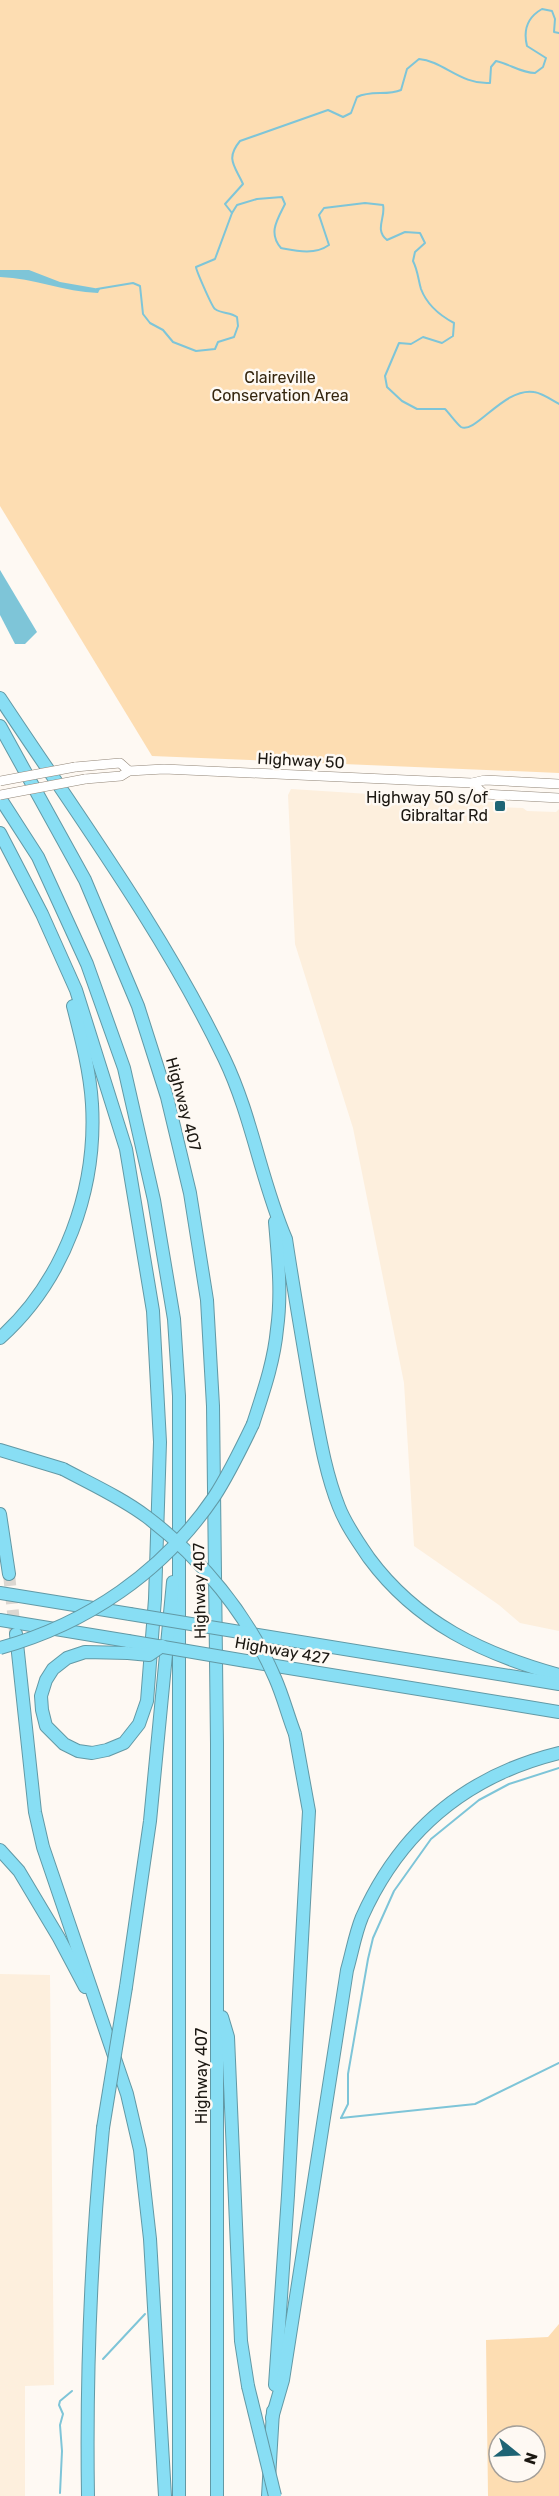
<svg xmlns="http://www.w3.org/2000/svg" width="559" height="2496" viewBox="0 0 559 2496" font-family="Rubik,sans-serif">
	<rect width="100%" height="100%" fill="#fef9f3"/>
	<!-- built -->
	<g fill="#fdefdd">
		<path d="M291,789L494,802L495,807L523,808L527,811L556,812L559,809V1631L520,1623L499,1605L414,1546L404,1383L353,1128L295,944L288,795Z"/>
		<path d="M0,1974L50,1975L54,2385L25,2386V2496H0Z"/>
	</g>
	<!-- green -->
	<g fill="#fdddb2" fill-rule="evenodd">
		<path d="M0,0H559V773L152,756L0,506Z"/>
		<path d="M559,2324V2496H488L486,2340L548,2337ZM499,2436H535V2472H499Z"/>
	</g>
	<!-- water -->
	<g fill="#7ec5d8">
		<path d="M0,270H29L60,282L100,289L98,293C64,292 34,278 0,277Z"/>
		<path d="M0,570L37,632L25,644H15L0,615Z"/>
	</g>
	<g fill="none" stroke-linecap="round" stroke-linejoin="round">
		<!-- stream -->
		<g stroke="#7ec5d8" stroke-width="2">
			<path d="M232,213L225,204L243,184C235,166 225,159 240,141L328,110L343,117L351,113L357,97C371,90 387,96 401,90L407,69L419,59C443,61 461,85 490,83L491,67L496,61C510,64 521,73 535,73L543,67L546,58L527,46C523,30 528,17 542,9L552,11L555,19L554,32L559,33"/>
			<path d="M97,289L133,283L140,286L143,314L150,323L163,330L173,342L196,351L215,349L218,342L234,337L238,326L237,317C230,312 222,314 215,309C212,307 196,270 196,267L215,259L232,213L237,205L257,199L282,197L285,204C277,220 268,233 281,248C297,251 315,255 329,245L319,215L324,208L365,203L383,205C386,217 374,230 387,240L405,232L420,233L425,243L415,252L413,261C418,271 418,279 421,289C427,305 439,315 454,323L453,336L442,343L423,337L411,344L399,343L385,376L387,387L402,401L417,409H445C449,413 457,424 461,427C475,435 504,387 534,392C542,393 552,400 559,404"/>
			<path d="M341,2118L348,2104V2074L368,1959L373,1938L394,1891L431,1839L479,1800L509,1784L559,1768"/>
			<path d="M341,2118L475,2104L559,2063"/>
			<path d="M103,2359L145,2314"/>
			<path d="M60,2493L62,2451L60,2425L63,2414L59,2405L60,2401L72,2391"/>
		</g>
		<!-- highway-tunnel -->
		<path stroke="#dcd7d1" stroke-width="12" stroke-dasharray="12 6" stroke-linecap="butt" d="M9,1574L15,1632"/>
		<!-- secondary casing -->
		<g stroke="#928678" stroke-width="10">
			<g id="secondary">
				<path d="M75,767L120,763L129,771"/>
				<path d="M85,779L121,776L129,771L164,769L472,783L485,780L559,784"/>
				<path d="M472,783L484,794L559,798"/>
			</g>
		</g>
		<!-- highway casing -->
		<g stroke="#6299a5" stroke-width="14">
			<g id="highway">
				<path d="M0,698C78,816 163,931 224,1058C252,1116 261,1181 286,1239C294,1292 303,1344 312,1396C319,1433 325,1472 339,1507C346,1525 358,1542 369,1558C417,1623 483,1654 559,1675"/>
				<path d="M0,726L85,880L138,1006L167,1097L190,1193L207,1300L213,1406L217,1743V2496"/>
				<path d="M0,798L38,857L87,964L124,1068L154,1200L174,1319L179,1396V2496"/>
				<path d="M0,833L42,914L76,990L126,1149L153,1311L160,1442L155,1599L147,1701L139,1724L124,1743L107,1750L92,1753L78,1751L64,1744L46,1726L42,1710L41,1696L46,1680L53,1669L67,1658L85,1652L128,1653"/>
				<path d="M0,1338C65,1280 97,1189 92,1104C90,1071 81,1037 73,1006"/>
				<path d="M253,1424C263,1393 274,1362 277,1329C282,1293 278,1258 275,1222"/>
				<path d="M0,1450L63,1469"/>
				<path d="M0,1514L9,1574"/>
				<path d="M0,1593L130,1614"/>
				<path d="M0,1620L128,1641"/>
				<path d="M246,1633L559,1684"/>
				<path d="M16,1634L35,1812L43,1847L127,2094L140,2150L150,2239L165,2496"/>
				<path d="M246,1661L559,1712"/>
				<path d="M0,1850L19,1871L59,1938L85,1987"/>
				<path d="M126,1987L150,1821L173,1582"/>
				<path d="M222,2017L228,2037L241,2341L248,2386"/>
				<path d="M275,2385L288,2195L309,1811L295,1734"/>
				<path d="M272,2418L283,2380L347,1970C352,1953 355,1934 362,1917C401,1830 466,1776 559,1753"/>
				<path d="M88,2496C86,2373 91,2251 103,2128"/>
				<path d="M268,2496L273,2411"/>
			</g>
		</g>
		<!-- secondary -->
		<use href="#secondary" stroke="#fff" stroke-width="9"/>
		<!-- highway -->
		<use href="#highway" stroke="#88def4" stroke-width="12"/>
		<!-- secondary-bridge casing -->
		<g stroke="#928678" stroke-width="10" stroke-linecap="butt">
			<g id="secondary-bridge">
				<path d="M0,781L75,767"/>
				<path d="M0,795L85,779"/>
			</g>
		</g>
		<!-- highway-bridge casing -->
		<g stroke="#6299a5" stroke-width="14" stroke-linecap="butt">
			<g id="highway-bridge">
				<path d="M63,1469C91,1484 122,1498 147,1517C201,1558 248,1615 275,1678C283,1696 288,1716 295,1734"/>
				<path d="M130,1614L246,1633"/>
				<path d="M128,1641L246,1661"/>
				<path d="M0,1648C87,1624 163,1572 214,1497C229,1474 241,1449 253,1424"/>
				<path d="M128,1653L149,1655L162,1646"/>
				<path d="M103,2128L126,1987"/>
				<path d="M248,2386L275,2496"/>
			</g>
		</g>
		<!-- secondary-bridge -->
		<use href="#secondary-bridge" stroke="#fff" stroke-width="9"/>
		<!-- highway-bridge -->
		<use href="#highway-bridge" stroke="#88def4" stroke-width="12"/>
	</g>
	<!-- markers -->
	<rect fill="#1e6474" stroke="#fef9f3" stroke-width="2" x="494" y="800" width="12" height="12" rx="3"/>
	<g text-anchor="middle" stroke-width="5" stroke-linejoin="round" paint-order="stroke">
		<!-- park labels -->
		<g font-size="16" fill="#35260f" stroke="#fef9f3">
			<text x="280" y="383">Claireville<tspan x="280" dy="18">Conservation Area</tspan></text>
		</g>
		<!-- street labels -->
		<g font-size="16" fill="#1c1812" stroke="#fef9f3">
			<text transform="translate(301 760) rotate(3)" y="6">Highway 50</text>
			<text transform="translate(184 1104) rotate(75)" y="6">Highway 407</text>
			<text transform="translate(199 1591) rotate(-91)" y="6">Highway 407</text>
			<text transform="translate(282 1650) rotate(10)" y="6">Highway 427</text>
			<text transform="translate(201 2076) rotate(-90)" y="6">Highway 407</text>
		</g>
		<!-- poi labels -->
		<g font-size="16" fill="#1c1812" stroke="#fef9f3" text-anchor="end">
			<text x="488" y="803">Highway 50 s/of<tspan x="488" dy="18">Gibraltar Rd</tspan></text>
		</g>
	</g>
	<!-- north arrow -->
	<g transform="translate(517 2454) rotate(108)"><circle r="28" fill="#fef9f3" stroke="#a49f99" stroke-width="1.5"/>
	<path d="M0-4.5L10 22L0 15L-10 22Z" fill="#1e6474"/>
	<text y="-9" font-size="16" font-weight="bold" text-anchor="middle" fill="#1c1812">N</text>
	</g>
</svg>
